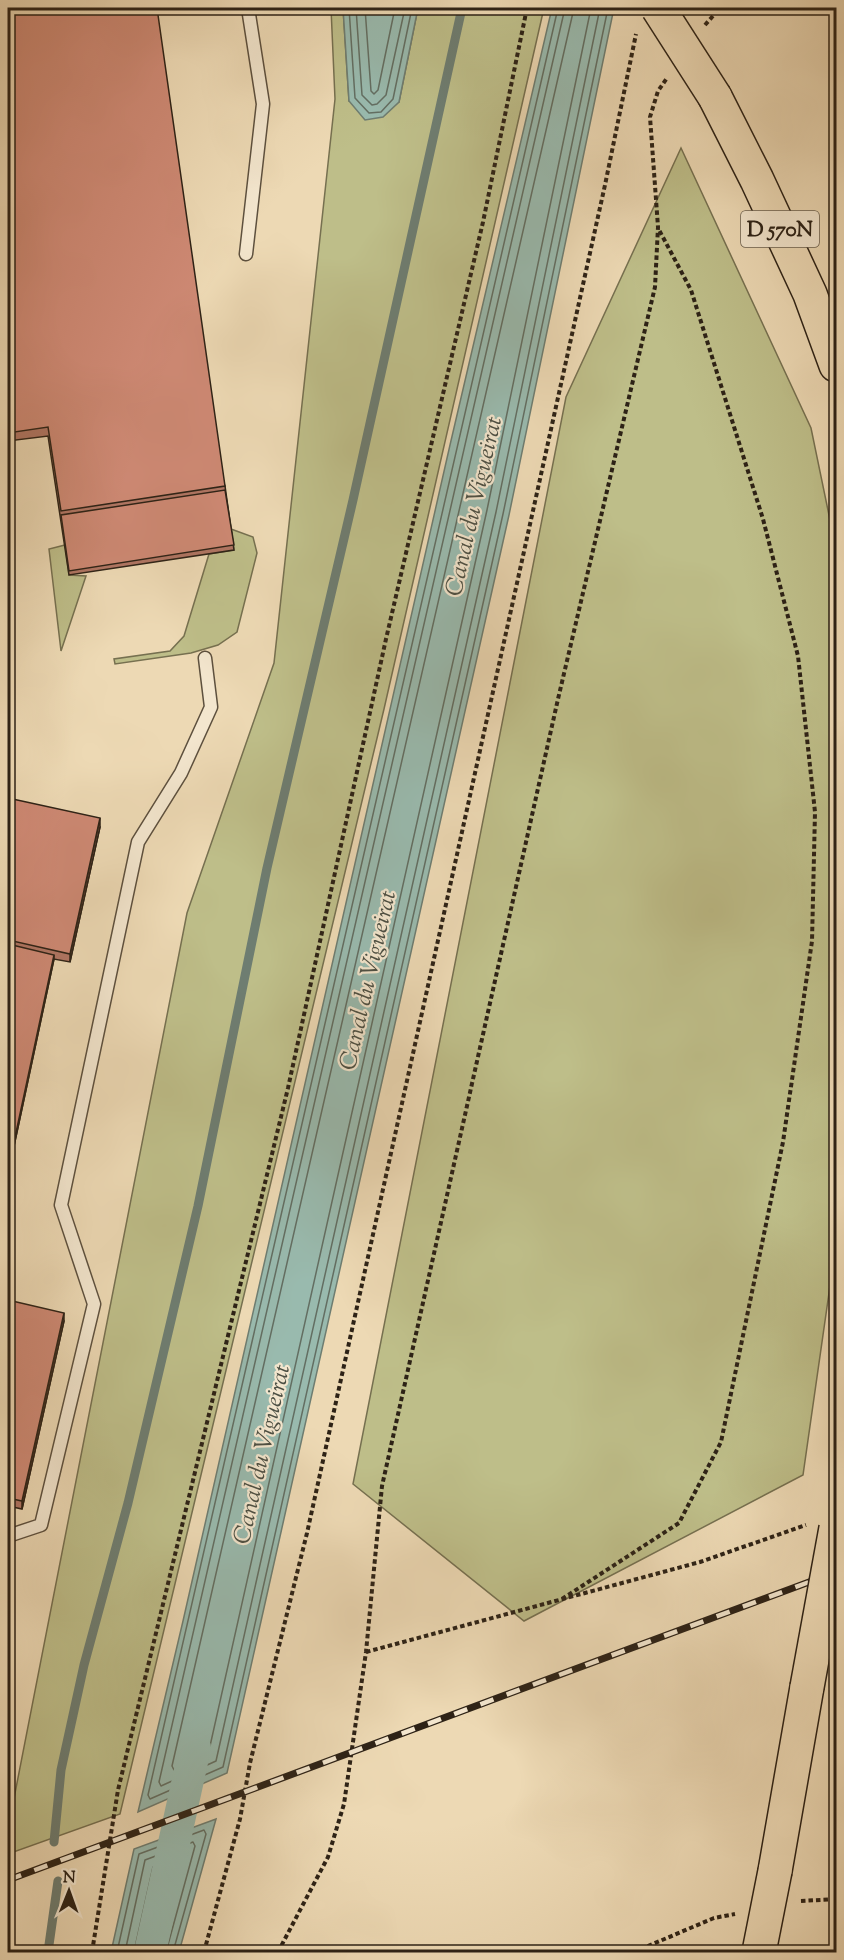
<svg xmlns="http://www.w3.org/2000/svg" width="844" height="1960" viewBox="0 0 844 1960" font-family="'Sorts Mill Goudy',serif">
	<rect width="100%" height="100%" fill="#edd9b4"/>
	<filter id="stains"><feTurbulence type="fractalNoise" baseFrequency=".00333" numOctaves="4"/><feColorMatrix values="0 0 0 0 .2 0 0 0 0 .09 0 0 0 0 .02 0 0 0 .5 -.17"/></filter>
	<radialGradient id="worn" r=".72"><stop offset=".6" stop-color="#630" stop-opacity="0"/><stop offset="1" stop-color="#630" stop-opacity=".3"/></radialGradient>
	<!-- green -->
	<g fill="#bebe89" stroke="#767050" stroke-width="1.5">
		<path d="M331,8H343L349,101L399,102L418,8H544L384,709L120,1814L8,1854V1829L187,913L274,663L335,99Z"/>
		<path d="M681,148L811,428L836,549V1244L803,1475L524,1621L353,1484L566,397Z"/>
		<path d="M231,529L253,537L257,553L237,632L218,645L191,653L115,664L114,659L170,651L184,636L209,554L234,550Z"/>
		<path d="M65,545L69,575L86,576L61,651L49,549Z"/>
	</g>
	<!-- water -->
	<g fill="#99baae" stroke="#6e7d71" stroke-width="1.5">
		<path d="M343,8H418L399,102L383,117L365,120L349,101Z"/>
		<path d="M552,8H614L509,515L227,1773L138,1812L183,1621L450,445Z"/>
		<path d="M216,1819L179,1952H111L134,1849Z"/>
	</g>
	<g fill="none" stroke-linecap="round" stroke-linejoin="round">
		<!-- shore -->
		<g stroke="#636e62" stroke-width="1.5">
			<path d="M349,8L355,98L369,113L381,112L393,99L412,8"/>
			<path d="M356,8L362,95L372,105L377,104L386,95L405,8"/>
			<path d="M365,8L371,91L374,94L378,90L395,8"/>
			<path d="M558,8L148,1795L150,1799L223,1767L503,514L608,8"/>
			<path d="M565,8L159,1782L161,1786L216,1761L496,512L600,8"/>
			<path d="M574,8L172,1766L174,1770L208,1755L487,510L591,8"/>
			<path d="M117,1952L139,1854L204,1830L206,1834L173,1952"/>
			<path d="M125,1952L145,1860L193,1842L195,1846L166,1952"/>
			<path d="M134,1952L153,1867L179,1856L181,1860L157,1952"/>
		</g>
		<!-- stream -->
		<g stroke="#6e7d71" stroke-width="9">
			<path d="M54,1842L61,1770L84,1665L128,1503L198,1206L267,868L353,500L462,8"/>
			<path d="M48,1952L58,1881"/>
		</g>
		<!-- canal -->
		<path stroke="#99baae" stroke-width="32" d="M150,1952L195,1748"/>
		<!-- service casing -->
		<g stroke="#5d503e" stroke-width="15">
			<g id="service">
				<path d="M246,254L263,104L248,8"/>
				<path d="M8,1536L41,1525L94,1304L61,1205L138,842L181,773L211,707L205,658"/>
			</g>
		</g>
		<!-- primary casing -->
		<g stroke="#2d2216" stroke-width="36">
			<g id="primary">
				<path d="M715,97L757,180L810,294L836,365"/>
				<path d="M775,1871L807,1687"/>
			</g>
		</g>
		<!-- path -->
		<g stroke="#2d2216" stroke-width="4" stroke-dasharray="4.5 3" stroke-linecap="butt">
			<path d="M834,8L836,13"/>
			<path d="M705,25L720,8"/>
			<path d="M562,1599L679,1523L721,1442L783,1142L812,941L815,812L798,656L763,519L691,290L658,228"/>
			<path d="M366,1652L700,1562L806,1525"/>
			<path d="M801,1901L836,1899"/>
			<path d="M92,1952L118,1790L288,1088L386,639L483,222L527,8"/>
			<path d="M204,1952L240,1819L250,1763L307,1533L605,185L636,34"/>
			<path d="M278,1952L328,1857L344,1804L366,1652L382,1486L558,699L655,287L658,227L650,117L658,91L667,78"/>
			<path d="M634,1952L714,1918L735,1914"/>
		</g>
		<!-- service -->
		<use href="#service" stroke="#f3e6ce" stroke-width="12"/>
		<!-- primary -->
		<use href="#primary" stroke="#edd9b4" stroke-width="33"/>
		<!-- rail casing -->
		<g stroke="#2d2216" stroke-width="7">
			<path id="rail" d="M8,1880L836,1572"/>
		</g>
		<!-- rail -->
		<use href="#rail" stroke="#f3e6ce" stroke-width="4.5" stroke-dasharray="14" stroke-linecap="butt"/>
		<!-- primary-bridge casing -->
		<g stroke="#2d2216" stroke-width="36" stroke-linecap="butt">
			<g id="primary-bridge">
				<path d="M658,8L715,97"/>
				<path d="M807,1687L836,1528"/>
				<path d="M759,1952L775,1871"/>
			</g>
		</g>
		<!-- primary-bridge -->
		<use href="#primary-bridge" stroke="#edd9b4" stroke-width="33"/>
	</g>
	<!-- wall -->
	<g fill="#b17664" stroke="#2d2216" stroke-width="1.5">
		<path d="M8,8L225,486L234,550L69,575L48,436L8,441Z"/>
		<path d="M8,798L100,827L70,962L54,959L8,1174Z"/>
		<path d="M8,1300L64,1321L22,1509L8,1506Z"/>
	</g>
	<!-- shaded-wall -->
	<g fill="#906051" stroke="#2d2216" stroke-width="1.5">
		<path d="M100,818V827L70,962V954Z"/>
		<path d="M54,955V959L8,1174V1170Z"/>
		<path d="M64,1313V1321L22,1509V1501Z"/>
	</g>
	<!-- building -->
	<g fill="#ce8974" stroke="#2d2216" stroke-width="1.5">
		<path d="M8,8H157L225,486L61,511L48,427L8,433Z"/>
		<path d="M225,490L234,545L69,571L61,515Z"/>
		<path d="M8,798L100,818L70,954L8,940Z"/>
		<path d="M8,944L54,955L8,1170Z"/>
		<path d="M8,1300L64,1313L22,1501L8,1498Z"/>
	</g>
	<g text-anchor="middle" stroke-width="4.5" stroke-linejoin="round" paint-order="stroke">
		<!-- shield labels -->
		<rect fill="#f3e6ce" stroke="#685d4d" stroke-width="1.5" x="741" y="211" width="78" height="36" rx="4.5"/>
		<g font-size="21" font-weight="bold" fill="#2d2216">
			<text x="780" y="236">D 570N</text>
		</g>
		<!-- water labels -->
		<g font-size="24" font-style="italic" fill="#4d5044" stroke="#f3e6ce">
			<text transform="translate(473 506) rotate(-77)" y="8">Canal du Vigueirat</text>
			<text transform="translate(367 980) rotate(-77)" y="8">Canal du Vigueirat</text>
			<text transform="translate(261 1454) rotate(-77)" y="8">Canal du Vigueirat</text>
		</g>
	</g>
	<!-- margin -->
	<rect width="844" height="1960" fill="none" stroke="#edd9b4" stroke-width="30"/>
	<rect x="9" y="9" width="826" height="1942" fill="none" stroke="#2d2216" stroke-width="3"/>
	<rect x="15" y="15" width="814" height="1930" fill="none" stroke="#2d2216" stroke-width="1.5"/>
	<!-- north arrow -->
	<g transform="translate(69 1891) rotate(1)" stroke="#f3e6ce" stroke-width="4.5" paint-order="stroke">
	<path d="M0-4.5L10 22L0 15L-10 22Z" fill="#2d2216"/>
	<text y="-9" font-size="16" font-weight="bold" text-anchor="middle" fill="#2d2216">N</text>
	</g>
	<rect width="100%" height="100%" filter="url(#stains)"/>
	<rect width="100%" height="100%" fill="url(#worn)"/>
</svg>
